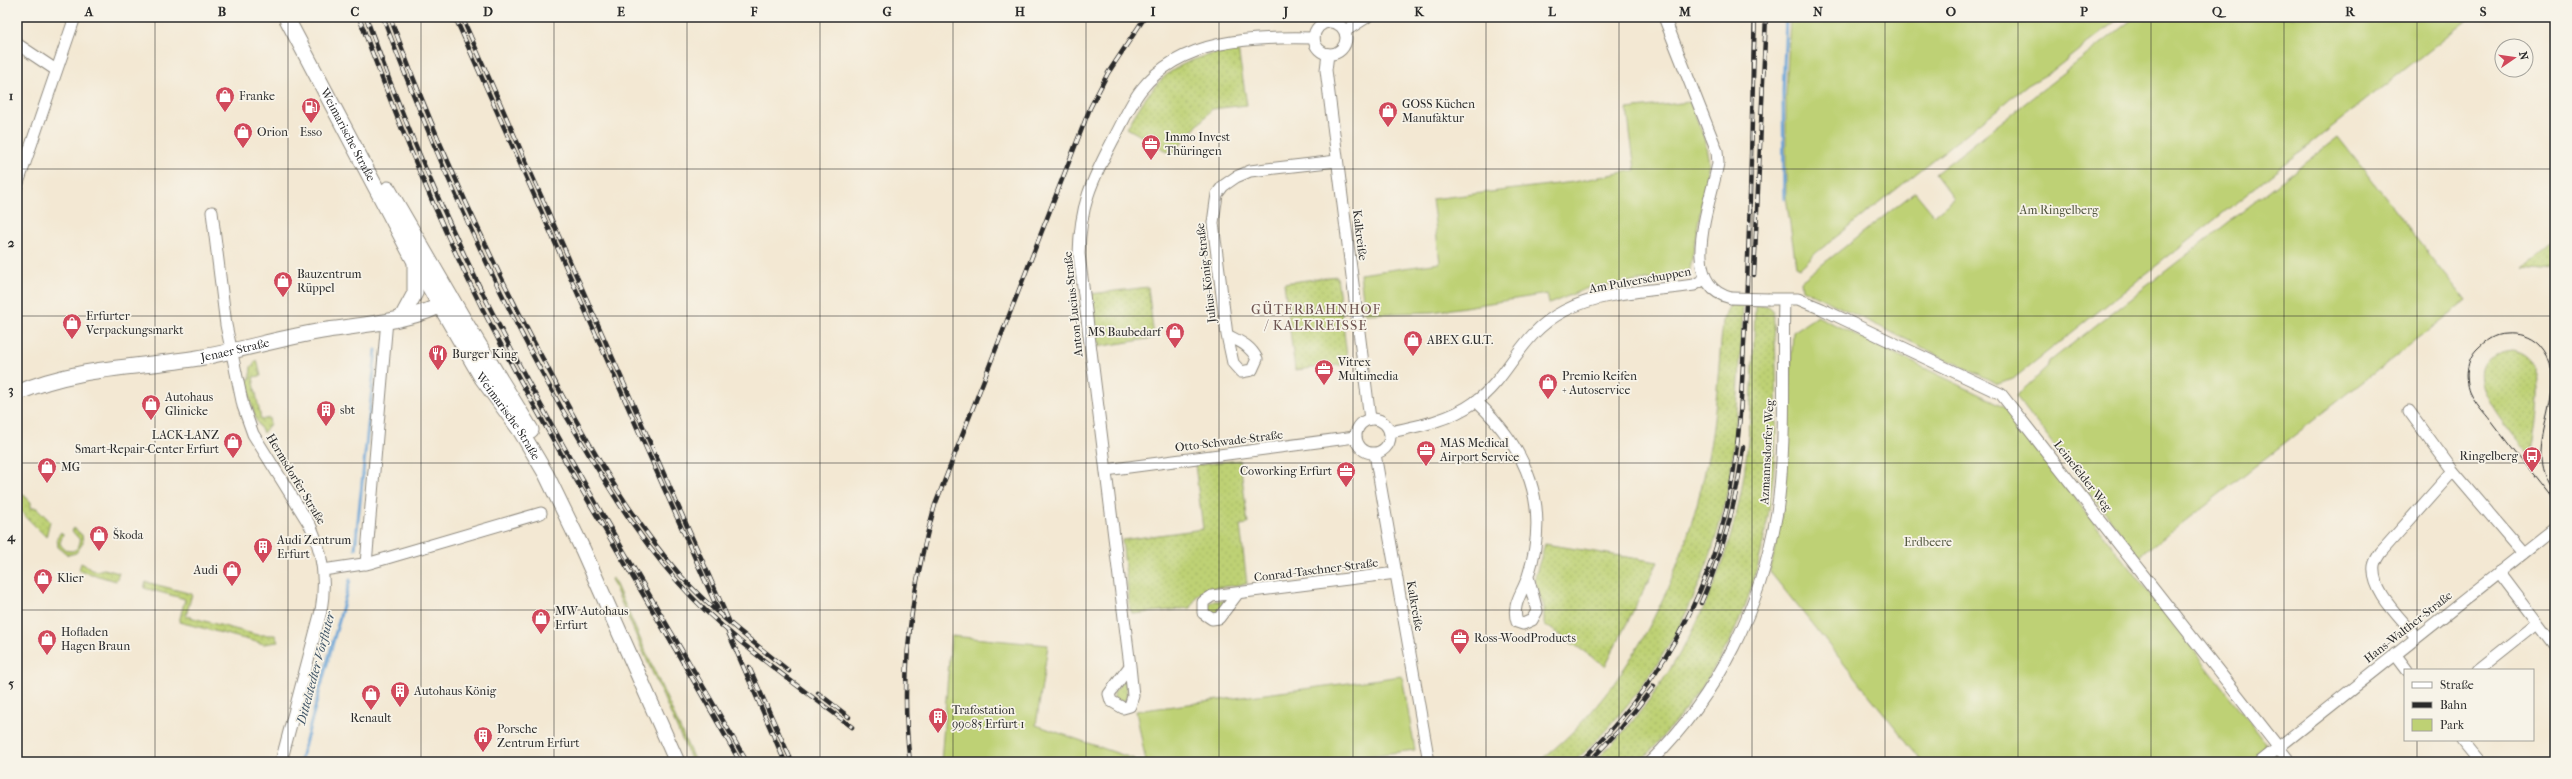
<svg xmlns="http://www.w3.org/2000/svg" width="2572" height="779" viewBox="0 0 2572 779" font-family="'IM FELL French Canon',serif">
	<defs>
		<pattern id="grass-dots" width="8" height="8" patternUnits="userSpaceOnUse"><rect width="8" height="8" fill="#bed174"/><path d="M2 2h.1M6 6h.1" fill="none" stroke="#a3b465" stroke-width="1.8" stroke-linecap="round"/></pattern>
	</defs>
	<rect width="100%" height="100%" fill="#f7f3e8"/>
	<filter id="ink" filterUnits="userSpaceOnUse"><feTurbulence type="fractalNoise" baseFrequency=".025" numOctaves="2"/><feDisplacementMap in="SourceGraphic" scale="8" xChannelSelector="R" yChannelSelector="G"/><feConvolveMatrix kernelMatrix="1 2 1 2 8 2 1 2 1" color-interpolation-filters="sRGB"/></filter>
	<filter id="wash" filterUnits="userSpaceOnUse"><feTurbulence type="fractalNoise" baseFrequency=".012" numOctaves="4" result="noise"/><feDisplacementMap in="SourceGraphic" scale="16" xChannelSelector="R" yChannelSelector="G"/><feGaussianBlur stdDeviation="0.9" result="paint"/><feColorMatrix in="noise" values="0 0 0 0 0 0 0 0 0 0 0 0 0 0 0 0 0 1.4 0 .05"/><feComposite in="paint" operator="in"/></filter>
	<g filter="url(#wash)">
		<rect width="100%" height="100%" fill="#f3e8d3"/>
		<!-- grass -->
		<g fill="url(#grass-dots)" stroke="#747e50">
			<path d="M1238,49L1247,105L1212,109L1172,154L1127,128C1159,72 1175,60 1238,49Z"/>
			<path d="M2555,245V272L2524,269L2554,246Z"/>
			<path d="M1337,276L1348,364L1295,370L1284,283Z"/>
			<path d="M1148,287L1154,338L1097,347L1091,294Z"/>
			<path d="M1730,305L1743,306C1740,360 1738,415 1731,469C1715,581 1658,685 1574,762H1538C1631,691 1684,574 1707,462C1717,416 1718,367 1723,320Z"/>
			<path d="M1755,306H1768L1773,310C1781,417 1779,549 1727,646C1704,689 1673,726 1640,762H1594C1668,693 1722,592 1741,493C1752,431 1753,368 1755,306Z"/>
			<path d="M2512,350C2555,358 2535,425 2531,456C2511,432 2442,359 2512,350Z"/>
			<path d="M257,360L261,376L253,377L261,420L269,418L270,424L263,433L256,420L245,380L250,379L251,367Z"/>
			<path d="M1240,460L1248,524L1240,525L1247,584L1206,589L1196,597L1191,608L1133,614L1130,610L1122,540L1203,529L1195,465Z"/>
			<path d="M17,488L31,502V508H37L50,521L46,537L17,508Z"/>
			<path d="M74,528L82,535L83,543L76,553L68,555L58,547L57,538L61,532L63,534L60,543C65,555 80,553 80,540L72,531Z"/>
			<path d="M1545,544L1658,562L1605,666L1544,624V607L1534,580Z"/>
			<path d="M81,563L96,571L104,569L119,573L116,581L81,571L79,570Z"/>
			<path d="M613,578L695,762H692L611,579Z"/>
			<path d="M146,582L192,594L186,616L257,635H275L278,642L264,644L179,622L185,599L144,588Z"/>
			<path d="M1213,601H1224L1225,604L1215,615L1207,610L1208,604Z"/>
			<path d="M1126,677L1127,698L1122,702L1114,698V692Z"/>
		</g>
		<!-- green -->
		<g fill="#bed174" stroke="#747e50">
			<path d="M1790,17H2121L2051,72L2028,85L1817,252L1800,268L1796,266L1786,196V93Z"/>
			<path d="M2135,17H2471L2013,379L1998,384L1802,289L1801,281L1915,192L1934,215L1954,199L1935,174Z"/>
			<path d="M1690,102L1704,137L1709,162L1689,275L1590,287L1549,304L1547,294L1433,312L1365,314L1360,274L1440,263L1432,199L1574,182L1635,170L1627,109Z"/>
			<path d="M2338,137L2466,301L2139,557L2016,396L2047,368L2049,362Z"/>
			<path d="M1817,316L2003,406L2266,743L2262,753L2252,762H1923L1770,572L1782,513L1793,332Z"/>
			<path d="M951,636L1048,645L1036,725L1134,759V762H941Z"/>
			<path d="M1402,676L1415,750L1319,762H1146L1136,711Z"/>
		</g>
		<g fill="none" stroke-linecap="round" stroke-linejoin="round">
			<!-- stream -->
			<g stroke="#64a1d5" stroke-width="3">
				<path d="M1784,199L1783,92L1786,17"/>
				<path d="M355,549L376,350"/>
				<path d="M300,762L350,580"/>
			</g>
		</g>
	</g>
	<g filter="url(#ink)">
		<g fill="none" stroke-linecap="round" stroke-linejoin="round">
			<!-- minor casing -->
			<g stroke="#8f8a7f" stroke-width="13">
				<g id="minor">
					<path d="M1664,17L1717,151L1718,163C1712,200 1676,285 1731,298"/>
					<circle cx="1330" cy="38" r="16"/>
					<path d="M1345,31L1367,17"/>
					<path d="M17,44L56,70"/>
					<path d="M1328,54L1326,70L1370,419"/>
					<path d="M17,186L75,17"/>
					<path d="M212,212L226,325L243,406L253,434L311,527C324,555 326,582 321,611L281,762"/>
					<path d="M1769,299H1798L1822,309L2001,394L2290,762"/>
					<path d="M1227,335C1240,342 1250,345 1257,359L1252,370L1241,372L1233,363L1227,335L1213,223L1217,194L1223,186L1236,177L1250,171L1337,161"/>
					<path d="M1476,401C1528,450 1551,506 1528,576C1523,593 1511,604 1517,622L1523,624L1532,620L1537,611L1528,577"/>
					<path d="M2409,411L2453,471L2523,553"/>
					<circle cx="1373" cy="436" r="17"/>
					<path d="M1390,432C1420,426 1450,420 1475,402C1510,377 1519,334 1564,311C1602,291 1652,291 1694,285L1705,279"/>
					<path d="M1375,454L1429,762"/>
					<path d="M1106,470L1355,437"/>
					<path d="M366,564L387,320"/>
					<path d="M323,570L370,563L541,513"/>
					<path d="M2499,572L2555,646"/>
					<path d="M1238,593L1219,618L1212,619L1203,613V602L1212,596L1396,573"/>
					<path d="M2416,637C2401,618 2371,592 2374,566C2375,561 2378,556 2381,552L2453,471"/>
					<path d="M2395,654L2407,670"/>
					<path d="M1130,666L1133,696L1130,706L1123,708L1111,701L1109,694L1130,666L1079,254C1080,206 1091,182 1113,140C1122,124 1130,104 1141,90C1181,38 1254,37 1314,38"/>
					<path d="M2478,670L2537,623"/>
					<path d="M2462,740L2480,762"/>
					<path d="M1650,762C1719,694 1761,607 1777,512C1787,446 1782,367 1784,300"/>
					<path d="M2260,762L2555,528"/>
				</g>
			</g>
			<!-- major casing -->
			<g stroke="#8f8a7f" stroke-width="17">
				<g id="major">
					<path id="s1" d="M286,17L415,262L482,378L520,430L546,474L583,550L677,762"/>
					<path d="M388,189L465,322L531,430"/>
					<path d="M402,317L415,293V265"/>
					<path id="s2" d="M17,393C75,367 137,368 198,358C242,350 284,337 328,330C368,324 414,321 449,301"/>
				</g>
			</g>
			<!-- minor -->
			<use href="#minor" stroke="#fff" stroke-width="11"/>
			<!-- major -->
			<use href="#major" stroke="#fff" stroke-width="15"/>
			<!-- tram -->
			<path stroke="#2b2b2b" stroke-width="1" d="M2555,496C2548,485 2542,472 2541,459C2539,422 2569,377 2539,345C2530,336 2518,333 2506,334C2494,334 2485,341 2477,349C2466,360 2465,378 2470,392C2475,403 2484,412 2491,421C2512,449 2534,476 2555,503"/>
			<!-- rail casing -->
			<g stroke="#2b2b2b" stroke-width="4.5">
				<g id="rail">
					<path d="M359,17C395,116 435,214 482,308C561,463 655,610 740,762"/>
					<path d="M366,17C407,132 456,244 513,353C586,492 669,626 747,762"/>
					<path d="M383,17C434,152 491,283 562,409C597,469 632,530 678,582C728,639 793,681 852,727"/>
					<path d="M390,17C438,147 495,272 561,393C596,457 633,521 681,576C713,612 752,641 789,671"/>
					<path d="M455,17L718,610"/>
					<path d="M462,17L729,621"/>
					<path d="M1754,275L1766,17"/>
					<path d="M1701,603C1723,552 1737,501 1743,447"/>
					<path d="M728,632L785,762"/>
					<path d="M749,667L792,762"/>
					<path d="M818,693L849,717"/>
					<path d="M910,762C899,675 911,589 935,505L1090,108L1108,73L1145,17"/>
					<path d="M1580,762C1656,689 1710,597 1730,492C1741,436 1742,379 1745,323C1751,221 1751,119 1755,17"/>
					<path d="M1589,762L1622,727L1654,686"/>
				</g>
			</g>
			<!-- rail -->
			<use href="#rail" stroke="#f7f3e8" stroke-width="3" stroke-dasharray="9" stroke-linecap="butt"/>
			<!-- minor-bridge casing -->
			<g stroke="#8f8a7f" stroke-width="13" stroke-linecap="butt">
				<path id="minor-bridge" d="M1731,298L1769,299"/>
			</g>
			<!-- minor-bridge -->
			<use href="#minor-bridge" stroke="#fff" stroke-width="11"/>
		</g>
	</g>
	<!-- grid -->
	<path fill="none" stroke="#2b2b2b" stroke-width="1" stroke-opacity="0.55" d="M155,17V762M288,17V762M421,17V762M554,17V762M687,17V762M820,17V762M953,17V762M1086,17V762M1219,17V762M1353,17V762M1486,17V762M1619,17V762M1752,17V762M1885,17V762M2018,17V762M2151,17V762M2284,17V762M2417,17V670M17,169H2555M17,316H2555M17,463H2555M17,610H2555M2417,740V762"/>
	<!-- icons -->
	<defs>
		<g id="shop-pin" transform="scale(1)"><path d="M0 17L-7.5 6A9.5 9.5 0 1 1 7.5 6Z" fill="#d1495b" stroke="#f7f3e8"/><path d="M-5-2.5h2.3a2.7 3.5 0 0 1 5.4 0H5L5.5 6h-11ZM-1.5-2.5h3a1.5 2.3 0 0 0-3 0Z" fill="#fff"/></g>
		<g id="fuel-pin" transform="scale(1)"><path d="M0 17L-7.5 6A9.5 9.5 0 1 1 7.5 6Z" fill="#d1495b" stroke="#f7f3e8"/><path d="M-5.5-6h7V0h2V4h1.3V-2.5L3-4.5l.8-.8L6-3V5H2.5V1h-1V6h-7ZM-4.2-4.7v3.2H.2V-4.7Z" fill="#fff"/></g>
		<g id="office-pin" transform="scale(1)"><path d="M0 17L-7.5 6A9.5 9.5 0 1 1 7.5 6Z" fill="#d1495b" stroke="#f7f3e8"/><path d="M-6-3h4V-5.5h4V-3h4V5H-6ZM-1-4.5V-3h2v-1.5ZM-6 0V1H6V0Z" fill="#fff"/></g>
		<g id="restaurant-pin" transform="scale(1)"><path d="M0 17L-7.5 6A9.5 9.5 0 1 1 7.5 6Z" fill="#d1495b" stroke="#f7f3e8"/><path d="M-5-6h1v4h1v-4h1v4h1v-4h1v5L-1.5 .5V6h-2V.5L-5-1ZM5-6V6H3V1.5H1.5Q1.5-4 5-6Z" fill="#fff"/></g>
		<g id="building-pin" transform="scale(1)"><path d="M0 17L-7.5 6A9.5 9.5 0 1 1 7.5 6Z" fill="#d1495b" stroke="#f7f3e8"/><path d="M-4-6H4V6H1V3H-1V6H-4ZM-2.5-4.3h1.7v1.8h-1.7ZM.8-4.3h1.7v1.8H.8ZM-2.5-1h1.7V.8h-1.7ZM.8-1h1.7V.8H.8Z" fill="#fff"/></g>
		<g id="bus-pin" transform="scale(1)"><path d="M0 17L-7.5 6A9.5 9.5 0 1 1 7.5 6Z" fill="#d1495b" stroke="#f7f3e8"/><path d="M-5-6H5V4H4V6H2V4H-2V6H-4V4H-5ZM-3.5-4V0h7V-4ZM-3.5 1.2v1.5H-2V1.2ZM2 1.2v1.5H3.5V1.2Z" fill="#fff"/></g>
	</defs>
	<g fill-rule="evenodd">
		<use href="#shop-pin" x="225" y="96"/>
		<use href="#fuel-pin" x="311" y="107"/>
		<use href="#shop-pin" x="1388" y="111"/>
		<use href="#shop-pin" x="243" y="132"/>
		<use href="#office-pin" x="1151" y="144"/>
		<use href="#shop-pin" x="283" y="281"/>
		<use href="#shop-pin" x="72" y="323"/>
		<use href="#shop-pin" x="1175" y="332"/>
		<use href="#shop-pin" x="1413" y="340"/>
		<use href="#restaurant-pin" x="438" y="354"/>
		<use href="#office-pin" x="1324" y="369"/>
		<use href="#shop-pin" x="1548" y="383"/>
		<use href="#shop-pin" x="151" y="404"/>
		<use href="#building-pin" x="326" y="410"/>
		<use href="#shop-pin" x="233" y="442"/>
		<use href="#office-pin" x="1426" y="450"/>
		<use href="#bus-pin" x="2532" y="456"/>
		<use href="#shop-pin" x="47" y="467"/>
		<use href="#office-pin" x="1346" y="471"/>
		<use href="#shop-pin" x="99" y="535"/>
		<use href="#building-pin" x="263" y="547"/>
		<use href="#shop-pin" x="232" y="570"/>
		<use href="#shop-pin" x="43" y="578"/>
		<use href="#shop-pin" x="541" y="618"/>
		<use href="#office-pin" x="1460" y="638"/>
		<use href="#shop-pin" x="47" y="639"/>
		<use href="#building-pin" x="400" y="691"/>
		<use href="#shop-pin" x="371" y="694"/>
		<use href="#building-pin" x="938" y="717"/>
		<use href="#building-pin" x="483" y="736"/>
	</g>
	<g text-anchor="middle" stroke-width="3.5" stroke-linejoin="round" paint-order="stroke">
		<!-- poi labels -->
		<g font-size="12" fill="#2b2b2b" stroke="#f7f3e8" text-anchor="start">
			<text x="239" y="100">Franke</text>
			<text x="1402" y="108">GOSS Küchen<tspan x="1402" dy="14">Manufaktur</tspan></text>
			<text x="257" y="136">Orion</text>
			<text x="311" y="136" text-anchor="middle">Esso</text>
			<text x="1165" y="141">Immo Invest<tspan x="1165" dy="14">Thüringen</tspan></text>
			<text x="297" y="278">Bauzentrum<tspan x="297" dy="14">Rüppel</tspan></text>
			<text x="86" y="320">Erfurter<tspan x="86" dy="14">Verpackungsmarkt</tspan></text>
			<text x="1161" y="336" text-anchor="end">MS Baubedarf</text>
			<text x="1427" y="344">ABEX G.U.T.</text>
			<text x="452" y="358">Burger King</text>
			<text x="1338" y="366">Vitrex<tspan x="1338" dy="14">Multimedia</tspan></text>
			<text x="1562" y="380">Premio Reifen<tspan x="1562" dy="14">+ Autoservice</tspan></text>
			<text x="165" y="401">Autohaus<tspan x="165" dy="14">Glinicke</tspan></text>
			<text x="340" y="414">sbt</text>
			<text x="219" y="439" text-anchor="end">LACK-LANZ<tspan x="219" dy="14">Smart-Repair-Center Erfurt</tspan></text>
			<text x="1440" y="447">MAS Medical<tspan x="1440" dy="14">Airport Service</tspan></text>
			<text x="2518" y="460" text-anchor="end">Ringelberg</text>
			<text x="61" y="471">MG</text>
			<text x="1332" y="475" text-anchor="end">Coworking Erfurt</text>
			<text x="113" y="539">Škoda</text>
			<text x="277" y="544">Audi Zentrum<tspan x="277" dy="14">Erfurt</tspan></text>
			<text x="218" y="574" text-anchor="end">Audi</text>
			<text x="57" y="582">Klier</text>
			<text x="555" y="615">MW Autohaus<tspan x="555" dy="14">Erfurt</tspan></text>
			<text x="61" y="636">Hofladen<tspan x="61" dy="14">Hagen Braun</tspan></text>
			<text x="1474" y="642">Ross-WoodProducts</text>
			<text x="414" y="695">Autohaus König</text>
			<text x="952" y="714">Trafostation<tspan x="952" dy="14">99085 Erfurt 1</tspan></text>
			<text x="371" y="722" text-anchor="middle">Renault</text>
			<text x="497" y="733">Porsche<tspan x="497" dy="14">Zentrum Erfurt</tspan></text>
		</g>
		<!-- street labels -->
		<g font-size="12" fill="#2b2b2b" stroke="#f7f3e8">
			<text dy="4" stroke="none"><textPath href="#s1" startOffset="133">Weimarische Straße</textPath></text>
			<text transform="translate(1360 235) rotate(83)" y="4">Kalkreiße</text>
			<text transform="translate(1206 273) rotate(-97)" y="4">Julius-König-Straße</text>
			<text transform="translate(1640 280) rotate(-10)" y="4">Am Pulverschuppen</text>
			<text transform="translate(1073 304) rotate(-96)" y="4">Anton-Lucius-Straße</text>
			<text dy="4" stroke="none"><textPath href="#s2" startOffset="223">Jenaer Straße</textPath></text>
			<text dy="4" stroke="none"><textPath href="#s1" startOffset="457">Weimarische Straße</textPath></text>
			<text transform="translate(1229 441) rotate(-7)" y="4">Otto-Schwade-Straße</text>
			<text transform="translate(1767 452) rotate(-87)" y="4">Azmannsdorfer Weg</text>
			<text transform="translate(2083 476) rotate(52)" y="4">Leinefelder Weg</text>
			<text transform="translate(296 479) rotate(59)" y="4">Hermsdorfer Straße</text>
			<text transform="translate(1316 570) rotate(-7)" y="4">Conrad-Taschner-Straße</text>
			<text transform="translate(1415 606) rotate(80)" y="4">Kalkreiße</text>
			<text transform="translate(2408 627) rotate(-38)" y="4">Hans-Walther-Straße</text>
		</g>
		<!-- park labels -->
		<g font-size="12" fill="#50543d" stroke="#f7f3e8">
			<text x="2059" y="214">Am Ringelberg</text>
			<text x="1928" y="546">Erdbeere</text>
		</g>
		<!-- water labels -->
		<g font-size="13" font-style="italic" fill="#3f5466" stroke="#f7f3e8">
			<text transform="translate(315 668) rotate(-75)" y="5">Dittelstedter Vorfluter</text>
		</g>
		<!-- quarter labels -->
		<g font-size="14" letter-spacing="1" fill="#6f5551" stroke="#f7f3e8">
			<text x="1316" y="314">GÜTERBAHNHOF<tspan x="1316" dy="16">/ KALKREISSE</tspan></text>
		</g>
	</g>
	<!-- margin -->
	<rect width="2572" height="779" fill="none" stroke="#f7f3e8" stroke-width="44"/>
	<!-- legend -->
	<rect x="2404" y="669" width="130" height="72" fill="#f7f3e8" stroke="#a5a39c"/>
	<rect x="2412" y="682" width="20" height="6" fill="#ffffff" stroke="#a5a39c"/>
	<text x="2440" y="689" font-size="12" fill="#2b2b2b">Straße</text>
	<rect x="2412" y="702" width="20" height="6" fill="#2b2b2b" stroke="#a5a39c"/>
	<text x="2440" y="709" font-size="12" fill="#2b2b2b">Bahn</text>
	<rect x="2412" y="719" width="20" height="12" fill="#bed174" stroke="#a5a39c"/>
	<text x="2440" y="729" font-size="12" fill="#2b2b2b">Park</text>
	<!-- north arrow -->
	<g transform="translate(2514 58) rotate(77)"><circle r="19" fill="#f7f3e8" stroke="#a5a39c"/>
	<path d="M0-3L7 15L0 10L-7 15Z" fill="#d1495b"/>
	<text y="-6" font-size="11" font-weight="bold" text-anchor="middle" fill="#2b2b2b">N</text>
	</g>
	<rect x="22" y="22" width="2528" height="735" fill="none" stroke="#2b2b2b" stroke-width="1.5"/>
	<g font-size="13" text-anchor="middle" font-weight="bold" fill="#2b2b2b">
		<text x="89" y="16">A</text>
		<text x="222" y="16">B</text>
		<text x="355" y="16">C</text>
		<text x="488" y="16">D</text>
		<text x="621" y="16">E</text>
		<text x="754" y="16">F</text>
		<text x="887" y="16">G</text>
		<text x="1020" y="16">H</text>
		<text x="1153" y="16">I</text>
		<text x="1286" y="16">J</text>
		<text x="1419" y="16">K</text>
		<text x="1552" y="16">L</text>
		<text x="1685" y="16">M</text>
		<text x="1818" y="16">N</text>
		<text x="1951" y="16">O</text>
		<text x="2084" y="16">P</text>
		<text x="2217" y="16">Q</text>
		<text x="2350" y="16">R</text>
		<text x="2483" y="16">S</text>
		<text x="11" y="100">1</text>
		<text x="11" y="247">2</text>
		<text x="11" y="394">3</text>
		<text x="11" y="541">4</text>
		<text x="11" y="688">5</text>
	</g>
</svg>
